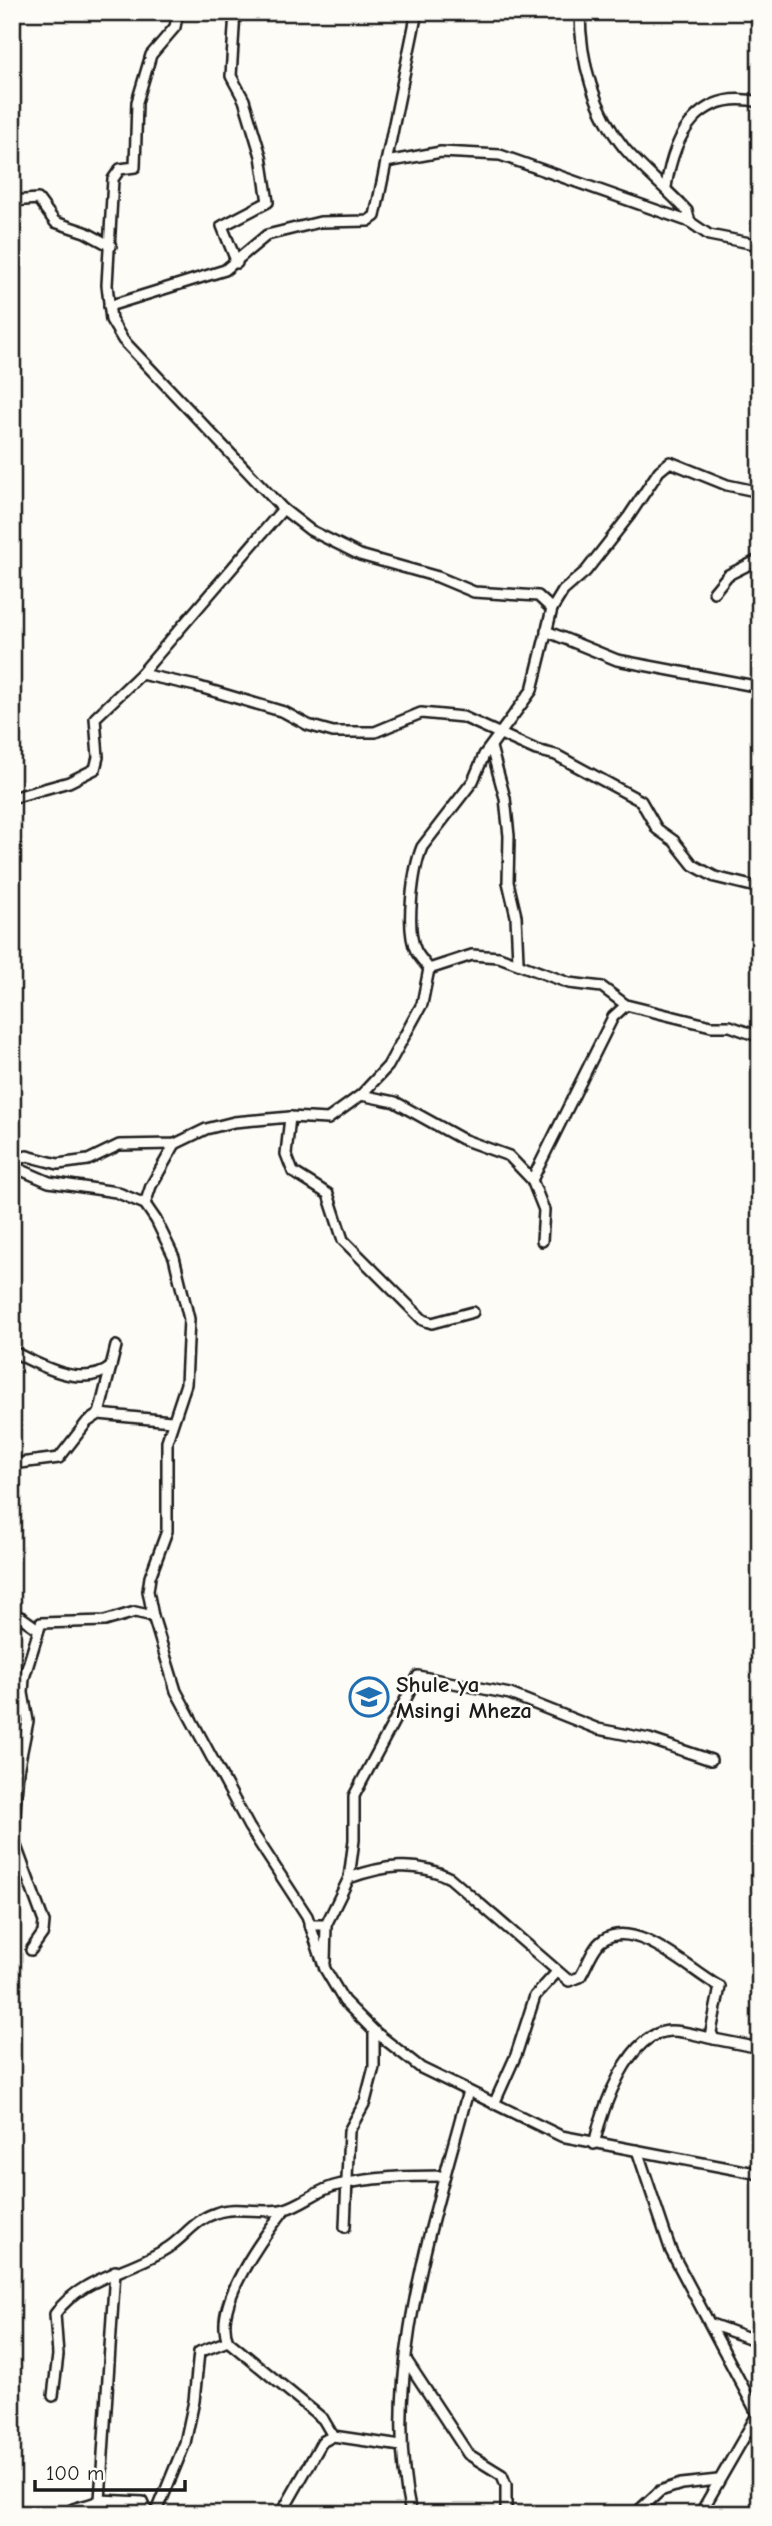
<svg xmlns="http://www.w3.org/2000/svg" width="772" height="2526" viewBox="0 0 772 2526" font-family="'Comic Neue',sans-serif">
	<rect width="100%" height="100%" fill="#fdfcf7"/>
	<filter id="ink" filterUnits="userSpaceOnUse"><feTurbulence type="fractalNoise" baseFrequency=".0143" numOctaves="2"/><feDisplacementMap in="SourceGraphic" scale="14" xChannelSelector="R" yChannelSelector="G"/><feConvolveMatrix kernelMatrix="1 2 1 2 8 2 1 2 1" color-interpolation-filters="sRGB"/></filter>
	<g filter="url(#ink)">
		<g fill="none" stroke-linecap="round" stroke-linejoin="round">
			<!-- street casing -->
			<g stroke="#1c1c1c" stroke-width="14">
				<g id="street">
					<path d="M178,12L175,27L151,55L137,102L135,167L120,169L113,179L107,285L111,320L123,340L283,509L310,530L360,555L438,577L474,592L538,596L552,609"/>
					<path d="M235,12L231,76L244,100L261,156L268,202L222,226L237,263"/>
					<path d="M580,12C580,61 594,111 625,149C644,171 667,189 687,211L690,222"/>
					<path d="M386,162L441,152L500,155L690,222L709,235L760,245"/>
					<path d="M666,187C674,134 699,88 760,102"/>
					<path d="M12,201L38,199L55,222L85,232L111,246"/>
					<path d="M109,306L225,270L267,235L320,222L368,221L375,216L417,12"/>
					<path d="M714,592L728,575L760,559"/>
					<path d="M546,631L617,660L760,687"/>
					<path d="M141,674L196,686L284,712L308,725L333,732H375L421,713L463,717L536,750L556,755L641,801L657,829L674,841L693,865L715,877L760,888"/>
					<path d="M491,747L505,798L509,836L508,882L516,916L518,961"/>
					<path d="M12,798L69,782L95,769L98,757L95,718L141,674L283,509"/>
					<path d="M429,969L472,955L499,957L569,983L602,987L626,1005L711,1026H730L760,1037"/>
					<path d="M361,1095L395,1102L462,1139L509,1156L532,1180L544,1210L542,1241"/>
					<path d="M290,1117L286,1154L293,1172L328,1194L343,1240L423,1320L432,1323L473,1312"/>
					<path d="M12,1162L27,1156L58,1164L88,1160L119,1145L175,1144L206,1129L234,1122L290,1117L328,1119L361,1095L388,1066L422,1004L429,969C425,963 419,957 416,951C405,929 413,869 422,847L473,781L484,755L532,690L552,609L563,591L586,571L629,516L659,471L670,462L727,485L760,492"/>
					<path d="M12,1166L49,1182L116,1192L145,1204L156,1220L174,1257L189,1319L186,1384L167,1441V1531L150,1577L148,1591L153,1616L176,1691L249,1827L307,1916L325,1969L344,2001L374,2031L421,2068L561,2136L760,2174"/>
					<path d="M532,1180L613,1017L626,1005"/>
					<path d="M145,1204L151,1186L175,1144"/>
					<path d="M12,1351C40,1366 83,1389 111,1367"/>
					<path d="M99,1414L116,1346"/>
					<path d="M12,1464L59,1458L87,1422L99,1414L171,1421"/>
					<path d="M12,1615L21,1617L38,1629"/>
					<path d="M349,1878L354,1840V1796L418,1676L510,1694L598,1729L649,1739L711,1760"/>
					<path d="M309,1925H326L349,1878C382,1866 417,1860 450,1878L569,1981L580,1977C587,1966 593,1946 603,1940C636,1917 692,1972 720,1987L711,2032L714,2039L760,2048"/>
					<path d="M31,1950L43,1933L44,1922L13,1838L18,1771L28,1721L23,1693L24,1678L41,1623L105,1621L135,1612L153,1616"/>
					<path d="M325,1962L326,1925"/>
					<path d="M494,2104L516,2055L535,1996L557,1972"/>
					<path d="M594,2144C602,2110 628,2031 671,2031C685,2031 700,2036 714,2039"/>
					<path d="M637,2150L671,2251L760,2419"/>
					<path d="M285,2209C263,2237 212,2306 228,2341L323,2419L333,2436"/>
					<path d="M345,2227L349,2131L365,2102L374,2067V2031"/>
					<path d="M711,2324L760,2342"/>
					<path d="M407,2361L468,2454L502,2475L506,2485V2514"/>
					<path d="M53,2396L58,2355L55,2314C82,2276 132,2272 169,2247C185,2236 196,2219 216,2213C237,2205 263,2215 285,2209C303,2204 318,2189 338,2185C373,2177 408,2176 444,2176"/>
					<path d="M100,2500L143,2502L148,2514"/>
					<path d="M66,2514C74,2505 90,2507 100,2500L115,2271"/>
					<path d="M156,2514L185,2443L194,2401L199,2352L228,2341"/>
					<path d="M281,2514L322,2442L333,2436L401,2446"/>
					<path d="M411,2514C380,2376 433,2223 468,2091"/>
					<path d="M635,2514L660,2491L681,2484L718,2480"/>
					<path d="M700,2514L757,2415"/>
				</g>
			</g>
			<!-- street -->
			<use href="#street" stroke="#fdfcf7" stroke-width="9"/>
		</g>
	</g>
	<!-- icons -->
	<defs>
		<g id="school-ring" transform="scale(2.0125)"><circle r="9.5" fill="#fdfcf7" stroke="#1f6fb2" stroke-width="1.5"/><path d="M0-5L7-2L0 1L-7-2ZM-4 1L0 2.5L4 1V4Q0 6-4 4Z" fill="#1f6fb2"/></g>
	</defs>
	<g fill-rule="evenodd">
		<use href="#school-ring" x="369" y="1697"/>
	</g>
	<g text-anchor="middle" stroke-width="5" stroke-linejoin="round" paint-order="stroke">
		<!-- poi labels -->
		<g font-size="23" font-weight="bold" fill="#1c1c1c" stroke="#fdfcf7" text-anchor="start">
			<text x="396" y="1692">Shule ya<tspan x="396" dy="26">Msingi Mheza</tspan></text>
		</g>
	</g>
	<!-- margin -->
	<rect width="772" height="2526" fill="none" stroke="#fdfcf7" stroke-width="42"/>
	<rect x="21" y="21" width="730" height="2484" fill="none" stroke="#1c1c1c" stroke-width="2.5" filter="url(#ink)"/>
	<!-- scale -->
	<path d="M35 2480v10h150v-10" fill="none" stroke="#1c1c1c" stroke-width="3.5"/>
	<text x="46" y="2480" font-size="21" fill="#1c1c1c" stroke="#fdfcf7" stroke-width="5" paint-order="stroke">100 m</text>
</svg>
